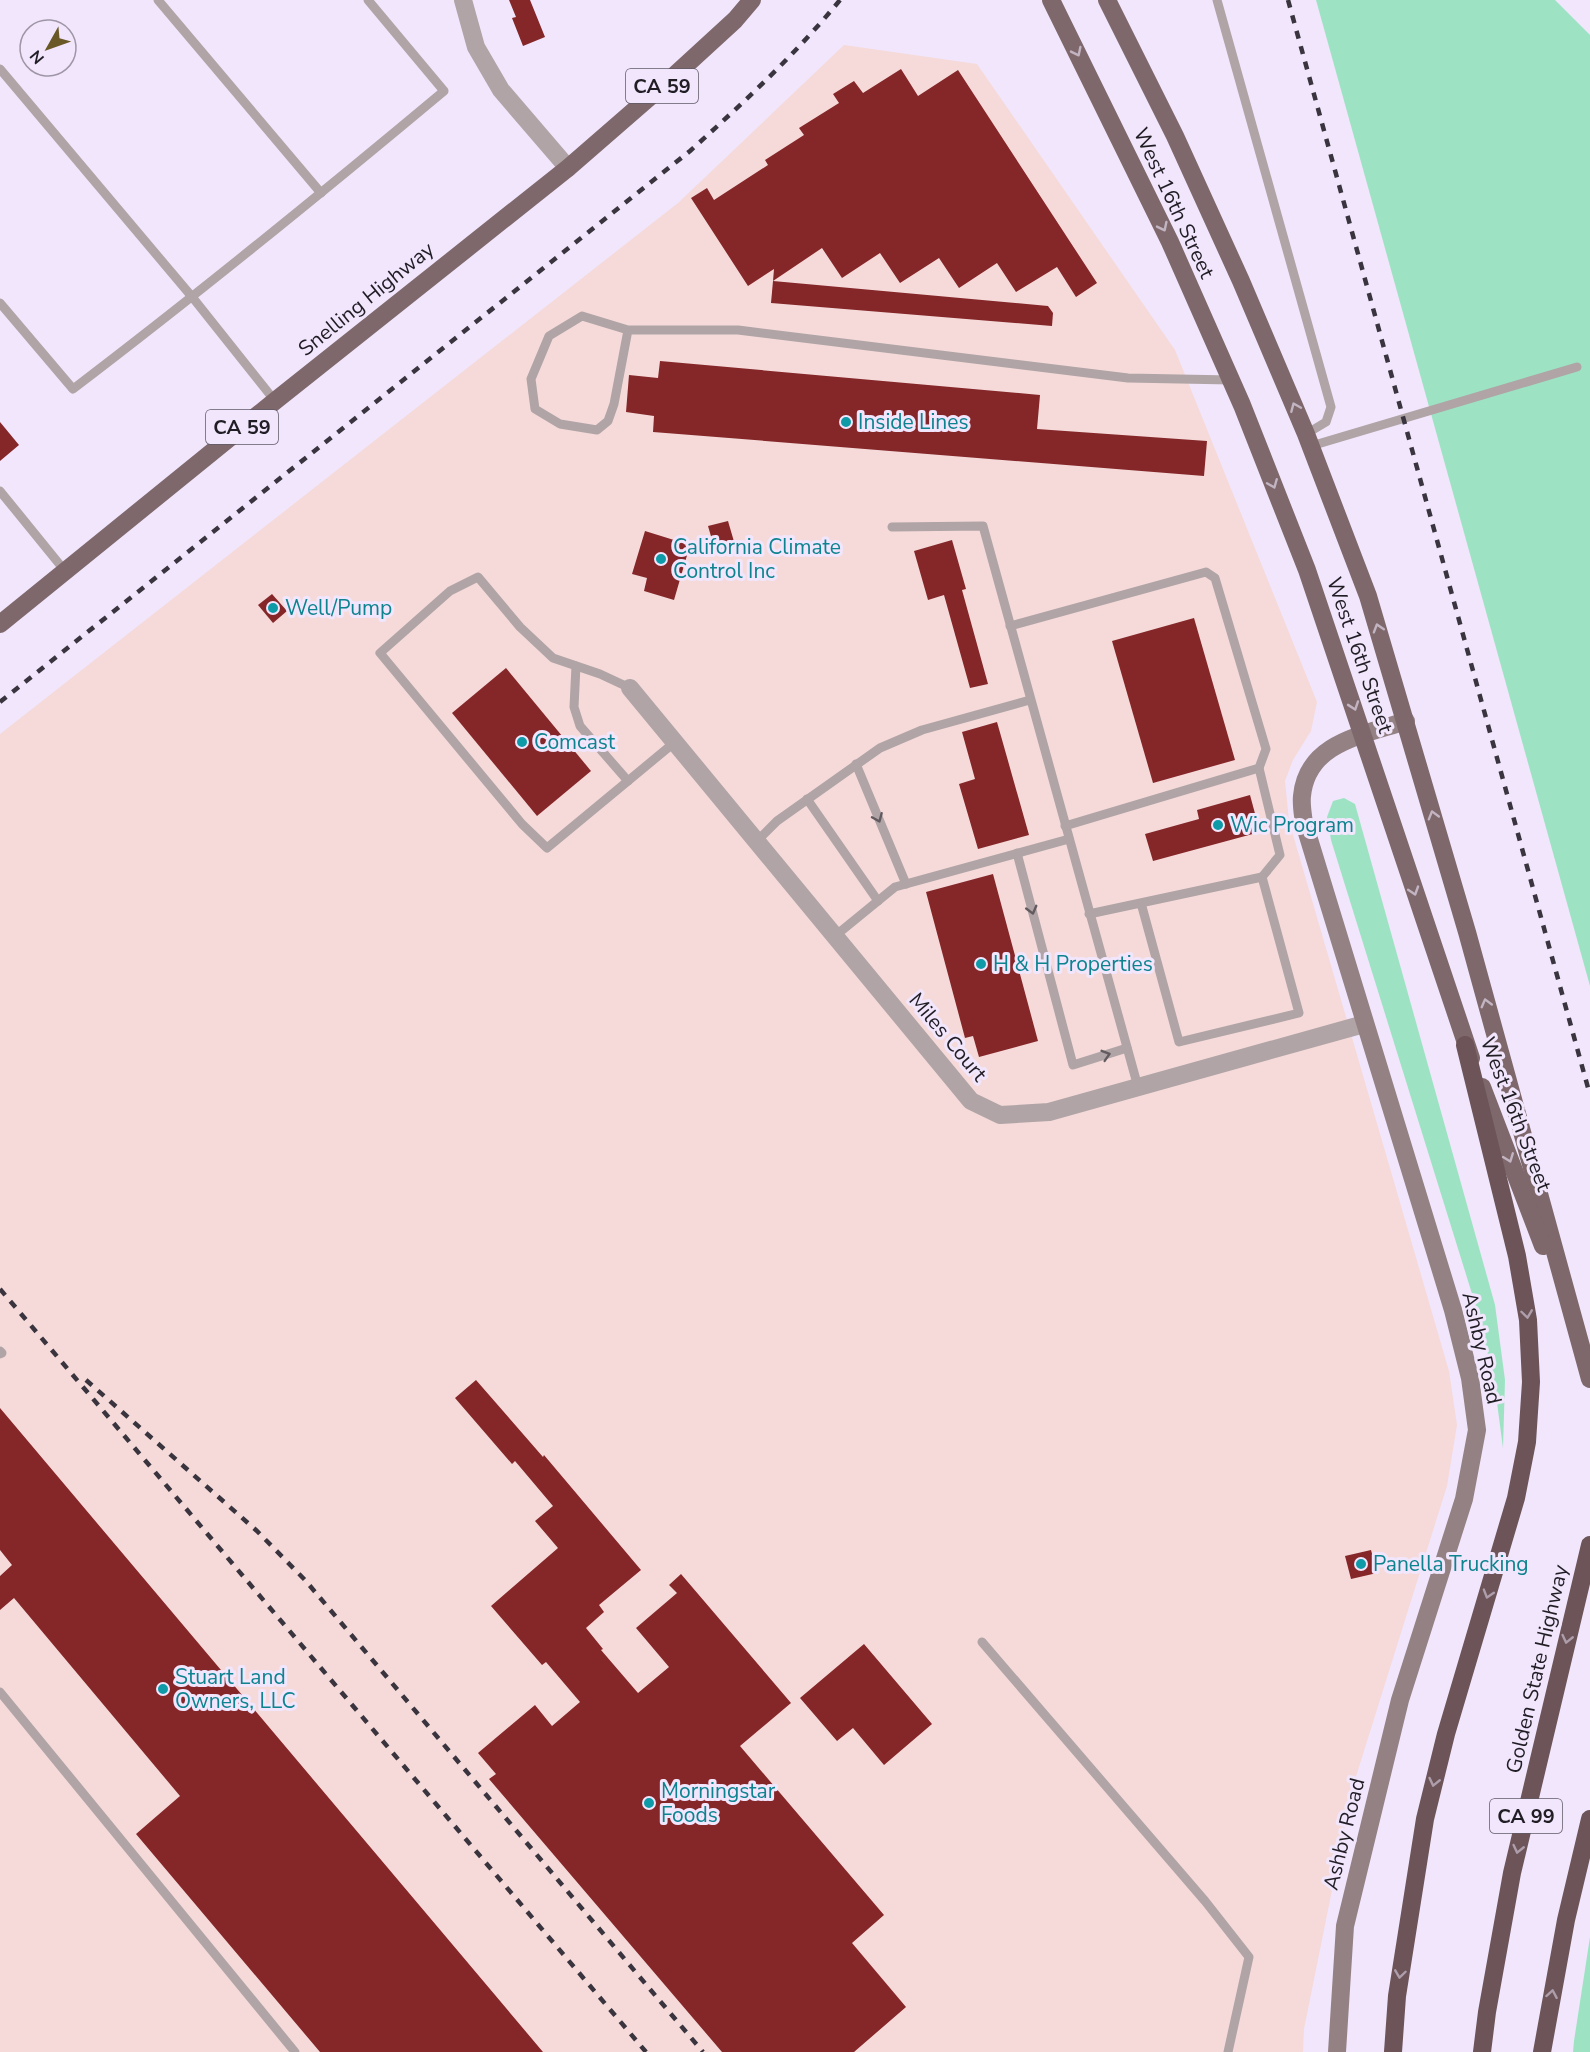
<svg xmlns="http://www.w3.org/2000/svg" width="1590" height="2052" viewBox="0 0 1590 2052" font-family="'Nunito Sans',sans-serif">
	<rect width="100%" height="100%" fill="#f1e6fc"/>
	<!-- industrial -->
	<path fill="#f5dad9" d="M844,45L977,64L1175,350L1317,702L1311,731L1293,760L1285,781L1289,821L1449,1371L1457,1425L1447,1486L1353,1786L1304,2029L1303,2052H0V734L678,203Z"/>
	<!-- green -->
	<g fill="#9de3c3">
		<path d="M1316,0H1555L1590,35V986Z"/>
		<path d="M1344,798L1355,804L1495,1305L1505,1380L1503,1448L1494,1380L1478,1313L1331,840L1327,817L1333,801Z"/>
		<path d="M1590,1937V2052H1573L1574,2041Z"/>
	</g>
	<!-- building -->
	<g fill="#852629">
		<path d="M509,0H530L545,37L523,46L512,18L516,17Z"/>
		<path d="M901,69L918,96L958,70L1097,283L1076,297L1057,267L1016,292L997,263L959,288L939,258L900,283L880,253L842,278L822,248L773,281L774,269L748,286L691,198L707,188L714,200L768,165L765,160L804,135L799,128L839,103L833,94L854,81L863,93Z"/>
		<path d="M773,281L1048,306L1053,313L1052,326L771,303Z"/>
		<path d="M660,361L1040,395L1037,429L1207,441L1204,476L653,432L654,416L626,412L629,375L658,378Z"/>
		<path d="M0,422L19,445L0,461Z"/>
		<path d="M728,521L735,545L715,550L708,526Z"/>
		<path d="M645,531L690,545L674,600L644,591L647,578L632,574Z"/>
		<path d="M952,540L966,589L962,590L988,684L970,688L944,595L928,600L914,551Z"/>
		<path d="M272,594L287,611L273,623L258,605Z"/>
		<path d="M1194,618L1235,760L1153,783L1112,641Z"/>
		<path d="M506,668L591,771L537,816L452,713Z"/>
		<path d="M997,722L1029,835L978,849L959,784L975,779L962,732Z"/>
		<path d="M1250,795L1260,832L1153,861L1145,834L1199,819L1197,810Z"/>
		<path d="M993,874L1038,1041L979,1057L973,1036L965,1038L926,892Z"/>
		<path d="M476,1380L543,1457L544,1455L641,1570L599,1605L604,1612L586,1628L603,1649L601,1650L638,1693L669,1667L636,1628L677,1593L669,1585L681,1574L791,1703L740,1746L884,1915L852,1943L906,2007L854,2052H722L489,1779L496,1774L478,1753L535,1705L552,1726L580,1702L546,1662L542,1665L491,1606L558,1548L535,1521L553,1506L515,1461L512,1464L455,1398Z"/>
		<path d="M0,1408L543,2052H320L136,1834L180,1796L14,1598L0,1610V1576L12,1565L0,1550Z"/>
		<path d="M1371,1550L1377,1573L1351,1579L1345,1556Z"/>
		<path d="M864,1644L932,1724L884,1765L853,1728L837,1741L800,1698Z"/>
	</g>
	<g fill="none" stroke-linecap="round" stroke-linejoin="round">
		<!-- lane -->
		<g stroke="#b0a4a6" stroke-width="9">
			<path d="M158,0L321,193"/>
			<path d="M1217,0L1331,407L1326,422L1306,434"/>
			<path d="M0,69L193,298L275,401"/>
			<path d="M0,303L73,389C199,293 322,193 444,91L368,0"/>
			<path d="M628,330L614,404L608,421L597,430L560,424L535,409L531,379L549,336L582,316L628,330H738L1128,378L1231,380"/>
			<path d="M1311,446L1577,367"/>
			<path d="M0,491L65,571"/>
			<path d="M892,527L983,526L1138,1087"/>
			<path d="M1010,626L1206,572L1215,578L1266,749L1259,768L1065,826"/>
			<path d="M576,666L574,707L580,726L628,781"/>
			<path d="M630,688L600,674L553,658L520,627L478,577L450,591L380,653L522,824L547,848L675,742"/>
			<path d="M856,764L906,884"/>
			<path d="M1259,768L1280,855L1262,877"/>
			<path d="M807,799L878,901"/>
			<path d="M757,841L777,821L880,748L922,730L1030,700"/>
			<path d="M1017,853L1073,1065L1127,1048"/>
			<path d="M1089,914L1262,877L1299,1013L1179,1042L1141,903"/>
			<path d="M835,936L895,887L1069,839"/>
			<path d="M0,1351L2,1353L0,1354"/>
			<path d="M982,1642L1205,1901L1249,1957L1228,2052"/>
			<path d="M0,1692L295,2052"/>
		</g>
		<!-- street -->
		<g stroke="#b0a4a6" stroke-width="18">
			<path d="M463,0L476,47L501,90L568,168"/>
			<path d="M630,688L971,1101L1000,1115L1049,1112L1364,1024"/>
		</g>
		<!-- secondary -->
		<path stroke="#938184" stroke-width="18" d="M1337,2052L1345,1926L1400,1700L1464,1499L1477,1430L1470,1378L1453,1310L1304,823C1303,815 1301,805 1302,796C1307,742 1364,735 1406,721"/>
		<!-- primary -->
		<g stroke="#7e686c" stroke-width="18">
			<path d="M1051,0L1170,242L1242,405L1307,570L1471,1058"/>
			<path d="M1107,0L1175,136L1241,281L1306,434L1368,596L1467,932L1590,1379"/>
			<path d="M0,624L275,401L568,168L675,75L735,20L752,0"/>
			<path d="M1482,1087L1543,1246"/>
		</g>
		<!-- highway -->
		<g stroke="#6c5458" stroke-width="18">
			<path d="M1393,2052L1397,1996L1425,1819L1446,1734L1516,1498L1527,1442L1531,1382L1528,1320L1517,1256L1465,1045"/>
			<path d="M1482,2052L1487,2012L1512,1873L1590,1545"/>
			<path d="M1542,2052L1566,1920L1590,1819"/>
		</g>
		<!-- rail -->
		<g stroke="#39343e" stroke-width="4.5" stroke-dasharray="8 8" stroke-linecap="butt">
			<path d="M1288,0L1590,1095"/>
			<path d="M0,702L690,151C743,103 795,55 840,0"/>
			<path d="M0,1289L646,2052"/>
			<path d="M86,1380L257,1531L305,1580L703,2052"/>
		</g>
	</g>
	<!-- one-way arrows -->
	<defs><path id="oneway-chevron" d="M-2-3.5L2.5 0L-2 3.5" fill="none" stroke-width="1.6" stroke-linecap="round" stroke-linejoin="round" transform="scale(1.5)"/></defs>
	<g stroke="#c3b4c2">
		<use href="#oneway-chevron" transform="translate(1077 52) rotate(64)"/>
		<use href="#oneway-chevron" transform="translate(1163 227) rotate(64)"/>
		<use href="#oneway-chevron" transform="translate(1295 407) rotate(-113)"/>
		<use href="#oneway-chevron" transform="translate(1273 484) rotate(68)"/>
		<use href="#oneway-chevron" transform="translate(1378 628) rotate(-107)"/>
		<use href="#oneway-chevron" transform="translate(1354 706) rotate(71)"/>
		<use href="#oneway-chevron" transform="translate(1433 815) rotate(-106)"/>
		<use href="#oneway-chevron" transform="translate(1414 891) rotate(72)"/>
		<use href="#oneway-chevron" transform="translate(1486 1003) rotate(-105)"/>
		<use href="#oneway-chevron" transform="translate(1509 1158) rotate(69)"/>
	</g>
	<g stroke="#615a5f">
		<use href="#oneway-chevron" transform="translate(878 818) rotate(67)"/>
		<use href="#oneway-chevron" transform="translate(1032 910) rotate(75)"/>
		<use href="#oneway-chevron" transform="translate(1106 1055) rotate(-17)"/>
	</g>
	<g stroke="#ae9daa">
		<use href="#oneway-chevron" transform="translate(1527 1314) rotate(82)"/>
		<use href="#oneway-chevron" transform="translate(1488 1594) rotate(107)"/>
		<use href="#oneway-chevron" transform="translate(1567 1639) rotate(103)"/>
		<use href="#oneway-chevron" transform="translate(1434 1782) rotate(103)"/>
		<use href="#oneway-chevron" transform="translate(1518 1849) rotate(103)"/>
		<use href="#oneway-chevron" transform="translate(1400 1974) rotate(98)"/>
		<use href="#oneway-chevron" transform="translate(1552 1994) rotate(-80)"/>
	</g>
	<!-- markers -->
	<g fill="#0f9aa8" stroke="#f1e6fc" stroke-width="2">
		<circle cx="846" cy="422" r="6"/>
		<circle cx="661" cy="559" r="6"/>
		<circle cx="273" cy="608" r="6"/>
		<circle cx="522" cy="742" r="6"/>
		<circle cx="1218" cy="825" r="6"/>
		<circle cx="981" cy="964" r="6"/>
		<circle cx="1361" cy="1564" r="6"/>
		<circle cx="163" cy="1689" r="6"/>
		<circle cx="649" cy="1803" r="6"/>
	</g>
	<g text-anchor="middle" stroke-width="6" stroke-linejoin="round" paint-order="stroke">
		<!-- shield labels -->
		<g fill="#f1e6fc" stroke="#5f5966" stroke-width="1.5">
			<rect x="626" y="69" width="72" height="34" rx="4.5"/>
			<rect x="206" y="410" width="72" height="34" rx="4.5"/>
			<rect x="1490" y="1799" width="72" height="34" rx="4.5"/>
		</g>
		<g font-size="20" font-weight="bold" fill="#211d25">
			<text x="662" y="93">CA 59</text>
			<text x="242" y="434">CA 59</text>
			<text x="1526" y="1823">CA 99</text>
		</g>
		<!-- street labels -->
		<g font-size="21" fill="#211d25" stroke="#f1e6fc">
			<text transform="translate(1174 203) rotate(65)" y="7">West 16th Street</text>
			<text transform="translate(366 299) rotate(-39)" y="7">Snelling Highway</text>
			<text transform="translate(1360 655) rotate(71)" y="7">West 16th Street</text>
			<text transform="translate(948 1037) rotate(50)" y="7">Miles Court</text>
			<text transform="translate(1516 1114) rotate(69)" y="7">West 16th Street</text>
			<text transform="translate(1482 1348) rotate(77)" y="7">Ashby Road</text>
			<text transform="translate(1537 1669) rotate(-77)" y="7">Golden State Highway</text>
			<text transform="translate(1344 1834) rotate(-76)" y="7">Ashby Road</text>
		</g>
		<!-- culture labels -->
		<g font-size="21" fill="#0d838f" stroke="#f1e6fc" text-anchor="start">
			<text x="858" y="429">Inside Lines</text>
			<text x="673" y="554">California Climate<tspan x="673" dy="24">Control Inc</tspan></text>
			<text x="285" y="615">Well/Pump</text>
			<text x="534" y="749">Comcast</text>
			<text x="1230" y="832">Wic Program</text>
			<text x="993" y="971">H &amp; H Properties</text>
			<text x="1373" y="1571">Panella Trucking</text>
			<text x="175" y="1684">Stuart Land<tspan x="175" dy="24">Owners, LLC</tspan></text>
			<text x="661" y="1798">Morningstar<tspan x="661" dy="24">Foods</tspan></text>
		</g>
	</g>
	<!-- north arrow -->
	<g transform="translate(48 48) rotate(230)"><circle r="28" fill="#f1e6fc" stroke="#9e96a6" stroke-width="1.5"/>
	<path d="M0-4.5L10 22L0 15L-10 22Z" fill="#6a5826"/>
	<text y="-9" font-size="16" font-weight="bold" text-anchor="middle" fill="#211d25">N</text>
	</g>
</svg>
